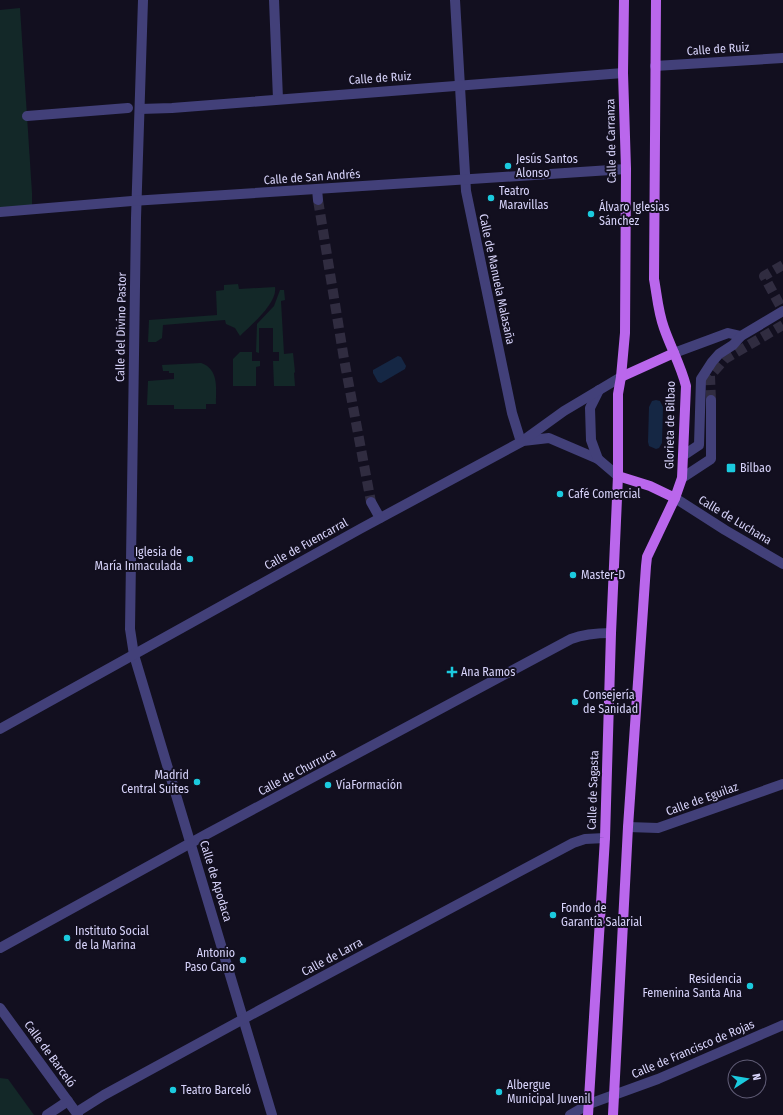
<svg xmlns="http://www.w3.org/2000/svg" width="783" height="1115" viewBox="0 0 783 1115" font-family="'Fira Sans Condensed',sans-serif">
	<rect width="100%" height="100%" fill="#120f1f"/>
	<!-- green -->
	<g fill="#132828">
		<path d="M20,8L32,193V209L0,212V10Z"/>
		<path d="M238,284L239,289L275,287C278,303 250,326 240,336L235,328L226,324L225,320L163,325L162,338L156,342H148L149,320L217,315L216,291L224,290V285Z"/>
		<path d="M280,290H284L285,300L281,301L284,354L293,353L295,372L294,373L295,386H274L273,361H279V352H273V328H259V353L256,352L257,324L274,306Z"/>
		<path d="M240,352H252V361H260V366L256,367V386H233V359Z"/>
		<path d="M201,363C219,369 216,388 216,404H206V409H174V405H147L148,381L174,379V373H169V371H163L162,365Z"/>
		<path d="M0,1078L8,1079L34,1115H0Z"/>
	</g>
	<!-- water -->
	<g fill="#152744">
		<path d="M398,356L401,357L406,366L405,369L381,383L378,382L373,373V370Z"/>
		<path d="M656,400L660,401L663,407L662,443L659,448L656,449L649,446L648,442L649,407L652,401Z"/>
	</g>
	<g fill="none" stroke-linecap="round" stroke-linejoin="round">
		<!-- minor-tunnel -->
		<g stroke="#302c40" stroke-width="10" stroke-dasharray="10 5" stroke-linecap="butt">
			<path d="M318,200L344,359L371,502"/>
			<path d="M783,265L764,276L783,311"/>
			<path d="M711,400L710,376L725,359L783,325"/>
		</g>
		<!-- minor -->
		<g stroke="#424079" stroke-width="10">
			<path d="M143,0L136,218L130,629L134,655L272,1115"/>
			<path d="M274,0L278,99"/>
			<path d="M455,0L466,191L512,413L521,442"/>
			<path d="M655,66L783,58"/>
			<path d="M140,109L172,108L623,73"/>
			<path d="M27,116L128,108"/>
			<path d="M317,189L318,200"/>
			<path d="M0,212L132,201L626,169"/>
			<path d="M674,353L728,333L741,336"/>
			<path d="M523,441L549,438L598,459L618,476"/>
			<path d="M684,455L699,445L701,379L712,362L719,354L733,345L741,336L783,311"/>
			<path d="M598,459L591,440L590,408L599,390"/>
			<path d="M682,478L711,459V400"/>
			<path d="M675,498L725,530L783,564"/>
			<path d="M371,502L380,518"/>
			<path d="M0,729L360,529L521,442L564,411L621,377"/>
			<path d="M628,827L658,828L783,784"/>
			<path d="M0,948L207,834L571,639C584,634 597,633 611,633"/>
			<path d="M0,1008L78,1115"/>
			<path d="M77,1112L104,1095L260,1010L573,843L585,839L605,838"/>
			<path d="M47,1115L68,1101"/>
			<path d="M570,1115L589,1104L658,1079L783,1025"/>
		</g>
		<!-- major -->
		<g stroke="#ba67ec" stroke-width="10">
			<path d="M621,377L674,353"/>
			<path d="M618,476L650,486L675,498"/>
			<path d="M588,1115L605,838L611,633L618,476V394L621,377L625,333L626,169L623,73L624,0"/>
			<path d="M613,1115L628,827L646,566L647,557L675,498L682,478L686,386C681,366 671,348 664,328C658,312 657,295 654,279L656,0"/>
		</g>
	</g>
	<!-- markers -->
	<g fill="#1bcade" stroke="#120f1f" stroke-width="1.5">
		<circle cx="508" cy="166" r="4"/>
		<circle cx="491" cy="198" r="4"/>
		<circle cx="591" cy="214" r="4"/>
		<rect x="726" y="463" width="10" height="10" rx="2"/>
		<circle cx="560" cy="494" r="4"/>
		<circle cx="190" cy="559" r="4"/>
		<circle cx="573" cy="575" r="4"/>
		<path d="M450 666h4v4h4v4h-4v4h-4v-4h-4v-4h4z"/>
		<circle cx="575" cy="702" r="4"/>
		<circle cx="197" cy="782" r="4"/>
		<circle cx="328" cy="785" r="4"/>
		<circle cx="553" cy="915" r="4"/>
		<circle cx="67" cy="938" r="4"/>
		<circle cx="243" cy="960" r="4"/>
		<circle cx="750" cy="986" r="4"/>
		<circle cx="173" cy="1090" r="4"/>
		<circle cx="499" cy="1092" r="4"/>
	</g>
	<g text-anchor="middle" stroke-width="4" stroke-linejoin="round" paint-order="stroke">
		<!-- street labels -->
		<g font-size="12" fill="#d7d3fa" stroke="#120f1f">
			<text transform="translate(718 49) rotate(-4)" y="4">Calle de Ruiz</text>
			<text transform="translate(380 78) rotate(-4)" y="4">Calle de Ruiz</text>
			<text transform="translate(611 141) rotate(-91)" y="4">Calle de Carranza</text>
			<text transform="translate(312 177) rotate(-4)" y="4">Calle de San Andrés</text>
			<text transform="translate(497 279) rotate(78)" y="4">Calle de Manuela Malasaña</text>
			<text transform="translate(121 327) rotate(-89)" y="4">Calle del Divino Pastor</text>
			<text transform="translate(670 425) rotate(-89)" y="4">Glorieta de Bilbao</text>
			<text transform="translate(735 520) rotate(31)" y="4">Calle de Luchana</text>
			<text transform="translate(306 544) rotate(-29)" y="4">Calle de Fuencarral</text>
			<text transform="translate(297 772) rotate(-28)" y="4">Calle de Churruca</text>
			<text transform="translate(593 790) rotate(-88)" y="4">Calle de Sagasta</text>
			<text transform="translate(702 799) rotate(-20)" y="4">Calle de Eguilaz</text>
			<text transform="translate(216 881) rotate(73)" y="4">Calle de Apodaca</text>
			<text transform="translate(332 957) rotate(-28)" y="4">Calle de Larra</text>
			<text transform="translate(693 1049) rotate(-23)" y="4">Calle de Francisco de Rojas</text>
			<text transform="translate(50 1054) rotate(54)" y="4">Calle de Barceló</text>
		</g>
		<!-- poi labels -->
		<g font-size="12" fill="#d7d3fa" stroke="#120f1f" text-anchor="start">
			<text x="516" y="163">Jesús Santos<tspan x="516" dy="14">Alonso</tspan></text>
			<text x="499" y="195">Teatro<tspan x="499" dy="14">Maravillas</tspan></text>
			<text x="599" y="211">Álvaro Iglesias<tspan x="599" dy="14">Sánchez</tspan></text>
			<text x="740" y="472">Bilbao</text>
			<text x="568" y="498">Café Comercial</text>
			<text x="182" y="556" text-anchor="end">Iglesia de<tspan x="182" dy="14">María Inmaculada</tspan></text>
			<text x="581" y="579">Master-D</text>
			<text x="461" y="676">Ana Ramos</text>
			<text x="583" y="699">Consejería<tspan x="583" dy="14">de Sanidad</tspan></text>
			<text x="189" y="779" text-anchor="end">Madrid<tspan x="189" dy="14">Central Suites</tspan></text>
			<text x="336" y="789">VíaFormación</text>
			<text x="561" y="912">Fondo de<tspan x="561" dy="14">Garantía Salarial</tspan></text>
			<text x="75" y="935">Instituto Social<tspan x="75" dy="14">de la Marina</tspan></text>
			<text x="235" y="957" text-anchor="end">Antonio<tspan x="235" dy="14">Paso Cano</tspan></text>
			<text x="742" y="983" text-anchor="end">Residencia<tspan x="742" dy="14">Femenina Santa Ana</tspan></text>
			<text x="507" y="1089">Albergue<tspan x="507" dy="14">Municipal Juvenil</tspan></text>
			<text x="181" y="1094">Teatro Barceló</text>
		</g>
	</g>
	<!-- north arrow -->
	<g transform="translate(747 1079) rotate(78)"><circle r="19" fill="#120f1f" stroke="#615d77"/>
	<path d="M0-3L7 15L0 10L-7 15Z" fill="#1bcade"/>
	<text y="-6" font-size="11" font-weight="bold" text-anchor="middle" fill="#d7d3fa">N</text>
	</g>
</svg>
